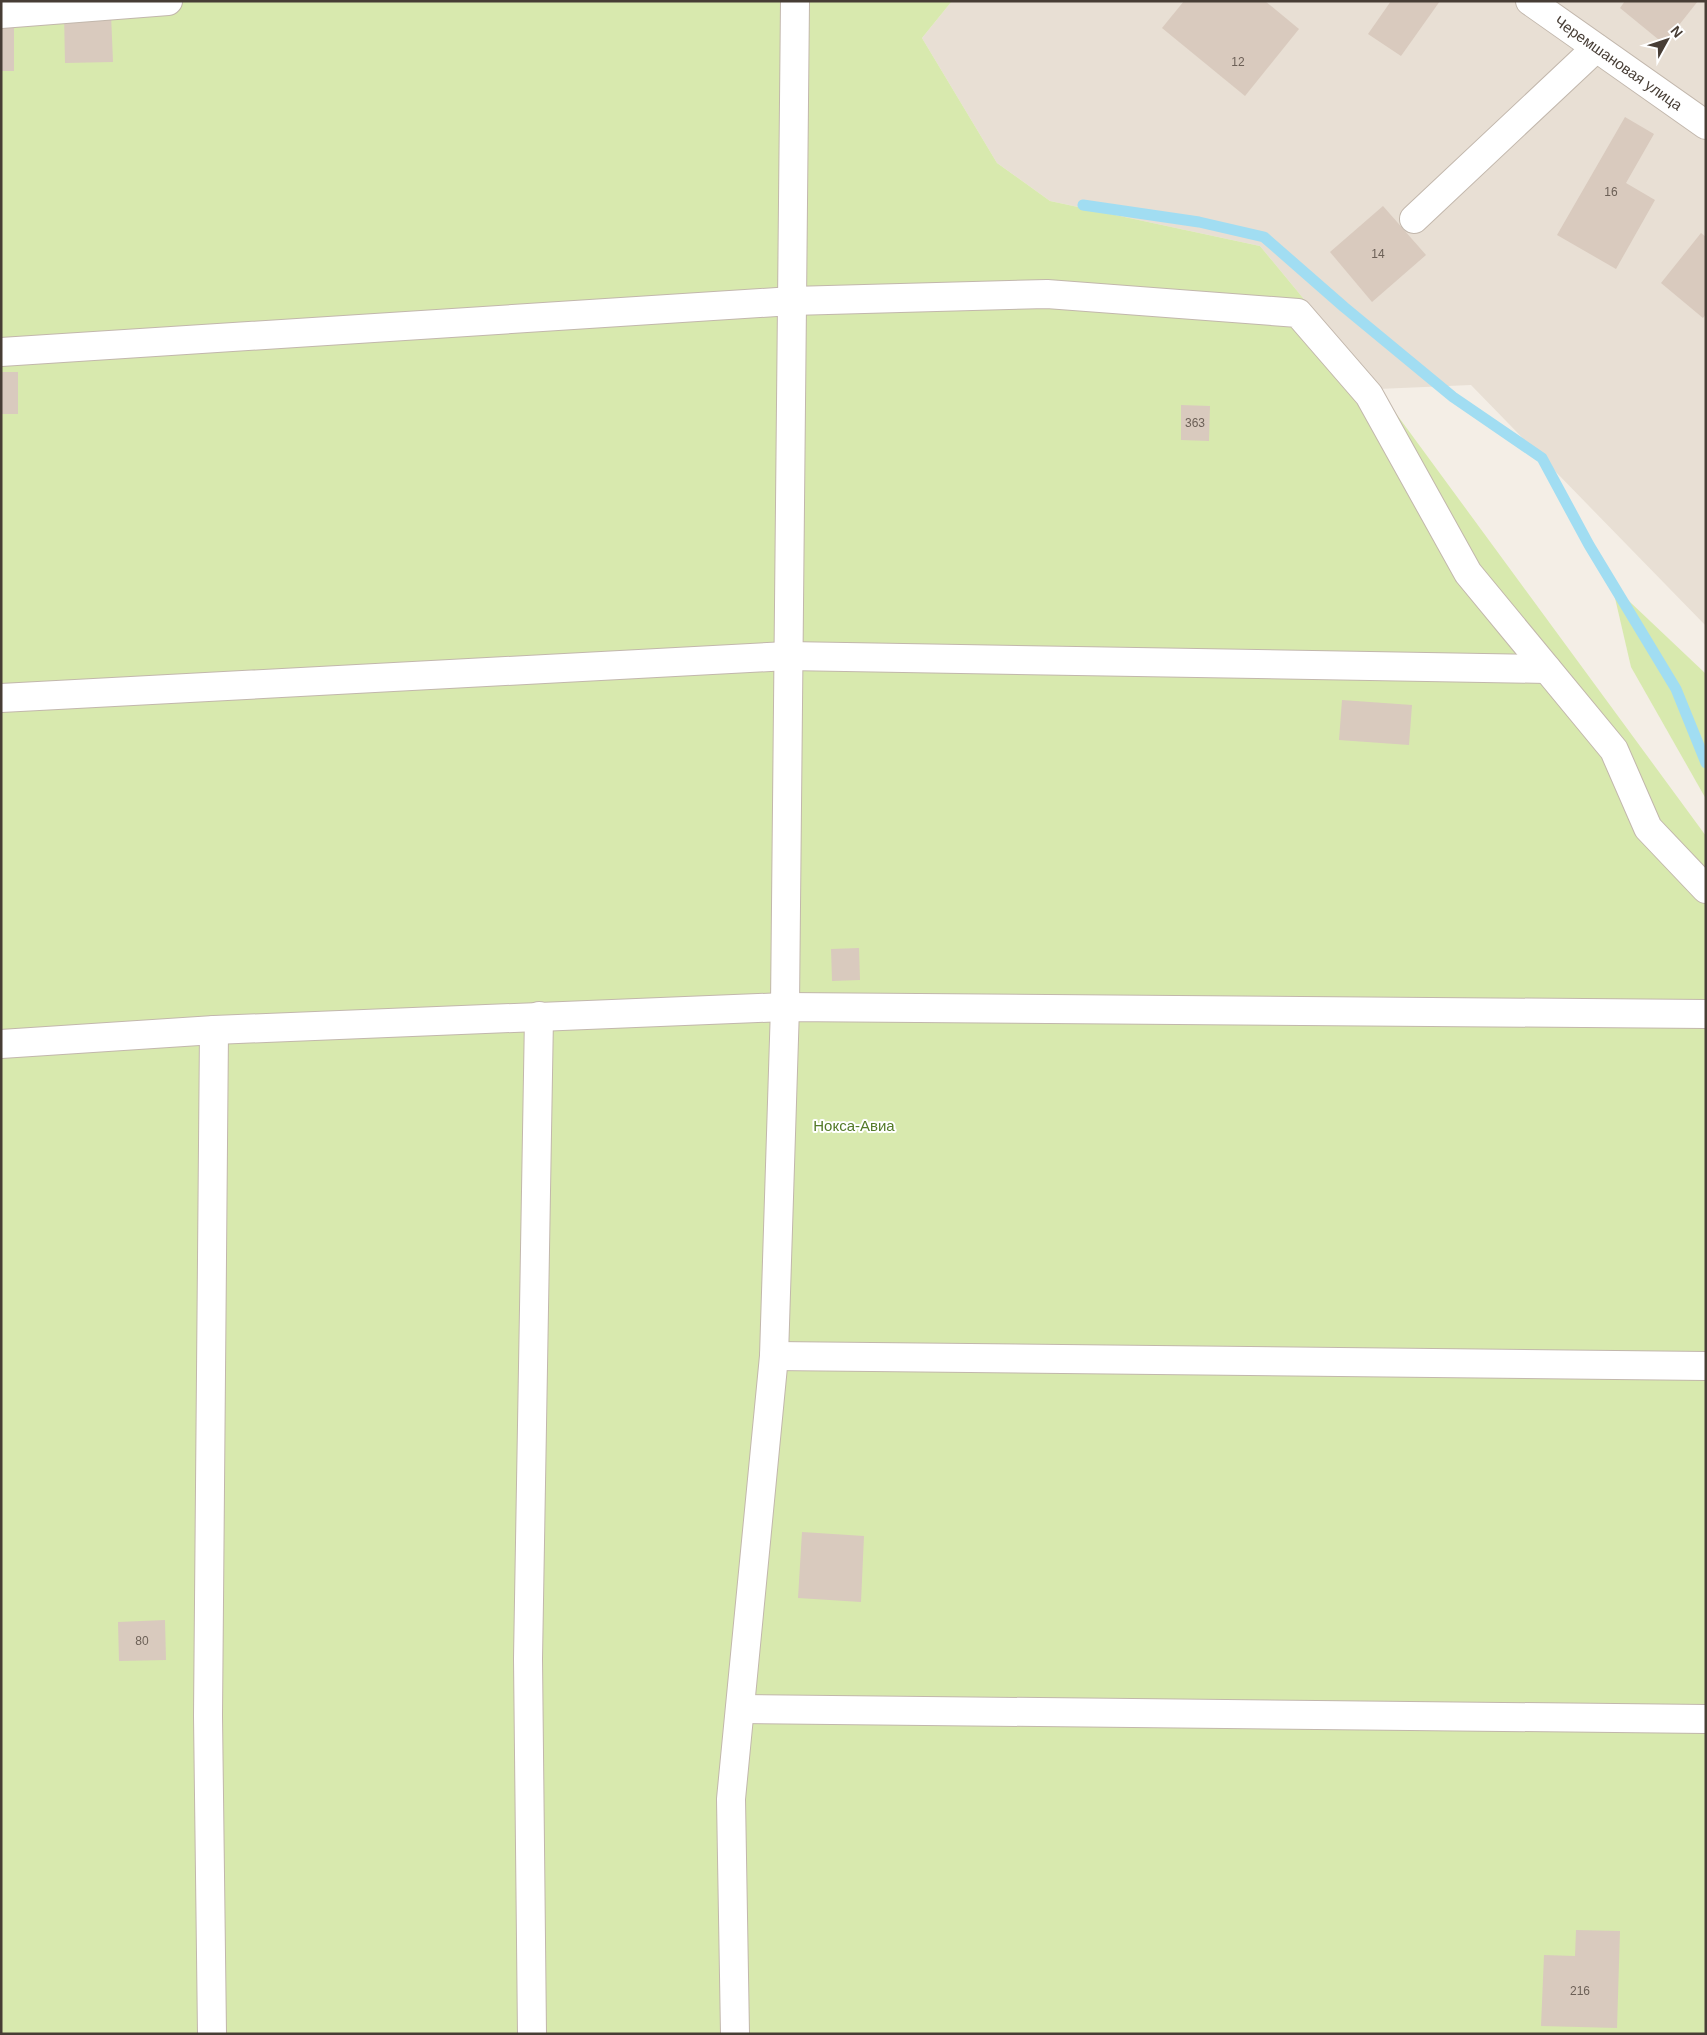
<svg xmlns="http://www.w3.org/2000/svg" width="1707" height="2035" viewBox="0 0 1707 2035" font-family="Arial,sans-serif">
	<rect width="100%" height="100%" fill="#f4eee6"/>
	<!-- residential -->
	<path fill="#e8dfd4" d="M952,1H1706V626L1471,385L1378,389L1260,246L1050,201L997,163L922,38Z"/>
	<!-- green -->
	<g fill="#d8e9ae">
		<path d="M1,1H952L922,38L997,163L1050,201L1260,246L1378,389L1706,836V2034H1Z"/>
		<path d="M1612,585L1706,674V799L1631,667Z"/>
	</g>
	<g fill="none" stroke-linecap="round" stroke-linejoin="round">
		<!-- stream -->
		<path stroke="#a1ddf2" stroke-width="11" d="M1083,205L1199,222L1264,237L1344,307L1453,397L1542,458L1589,545L1676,689L1706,763"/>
	</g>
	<!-- building -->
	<g fill="#d9cabe">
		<path d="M1184,1H1265L1299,29L1245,96L1162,28Z"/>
		<path d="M1391,1H1440L1401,56L1368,34Z"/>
		<path d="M1625,1H1698L1664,44L1620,8Z"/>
		<path d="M64,14H111L113,62L65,63Z"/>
		<rect x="1" y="27" width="13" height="44"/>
		<path d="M1625,117L1654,134L1626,183L1655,200L1616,269L1557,235Z"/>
		<path d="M1383,206L1426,255L1372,302L1330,252Z"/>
		<path d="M1701,233L1706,237V314L1703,318L1661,283Z"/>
		<rect x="1" y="372" width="17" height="42"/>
		<path d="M1181,405L1210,406L1209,441L1181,440Z"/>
		<path d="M1342,700L1412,705L1409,745L1339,740Z"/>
		<path d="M859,948L860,980L832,981L831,949Z"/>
		<path d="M802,1532L864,1536L861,1602L798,1598Z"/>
		<path d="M165,1620L166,1660L119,1661L118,1622Z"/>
		<path d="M1576,1930L1620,1931L1617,2028L1541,2026L1544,1955L1575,1956Z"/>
	</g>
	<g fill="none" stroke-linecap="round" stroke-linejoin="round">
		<!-- minor casing -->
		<g stroke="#c2b7ac" stroke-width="30">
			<g id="minor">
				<path id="s1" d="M1530,1L1706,125"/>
				<path d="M1,14L168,1"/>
				<path d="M1414,219L1596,48"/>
				<path d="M1,352L792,301L1047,294L1298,313L1369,395L1468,573L1614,750L1648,828L1706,889"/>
				<path d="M1,698L788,656L1547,669"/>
				<path d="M1,1044L214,1030L785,1007L1706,1014"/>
				<path d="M774,1356L1706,1366"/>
				<path d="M740,1709L1706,1719"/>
				<path d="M212,2034L208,1716L214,1030"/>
				<path d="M532,2034L528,1659L539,1016"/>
				<path d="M735,2034L731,1799L774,1356L785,1007L795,1"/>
			</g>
		</g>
		<!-- minor -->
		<use href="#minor" stroke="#fff" stroke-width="28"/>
	</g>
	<g text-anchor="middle" stroke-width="4" stroke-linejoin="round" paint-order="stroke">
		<!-- number labels -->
		<g font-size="12" fill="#6c6057">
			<text x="1238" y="66">12</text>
			<text x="1611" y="196">16</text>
			<text x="1378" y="258">14</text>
			<text x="1195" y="427">363</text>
			<text x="142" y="1645">80</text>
			<text x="1580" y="1995">216</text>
		</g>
		<!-- street labels -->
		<g font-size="15" fill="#473d35" stroke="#fff">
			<text dy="5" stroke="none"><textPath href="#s1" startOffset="108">Черемшановая улица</textPath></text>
		</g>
		<!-- park labels -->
		<g font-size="15" fill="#537a27" stroke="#fff">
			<text x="854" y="1131">Нокса-Авиа</text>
		</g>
	</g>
	<!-- border -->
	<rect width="1707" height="2035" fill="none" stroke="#473d35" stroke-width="5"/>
	<!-- north arrow -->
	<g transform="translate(1667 40) rotate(50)" stroke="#ffffff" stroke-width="4" paint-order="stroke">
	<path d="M0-4L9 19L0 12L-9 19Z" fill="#473d35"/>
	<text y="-8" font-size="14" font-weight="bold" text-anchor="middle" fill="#473d35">N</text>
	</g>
</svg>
